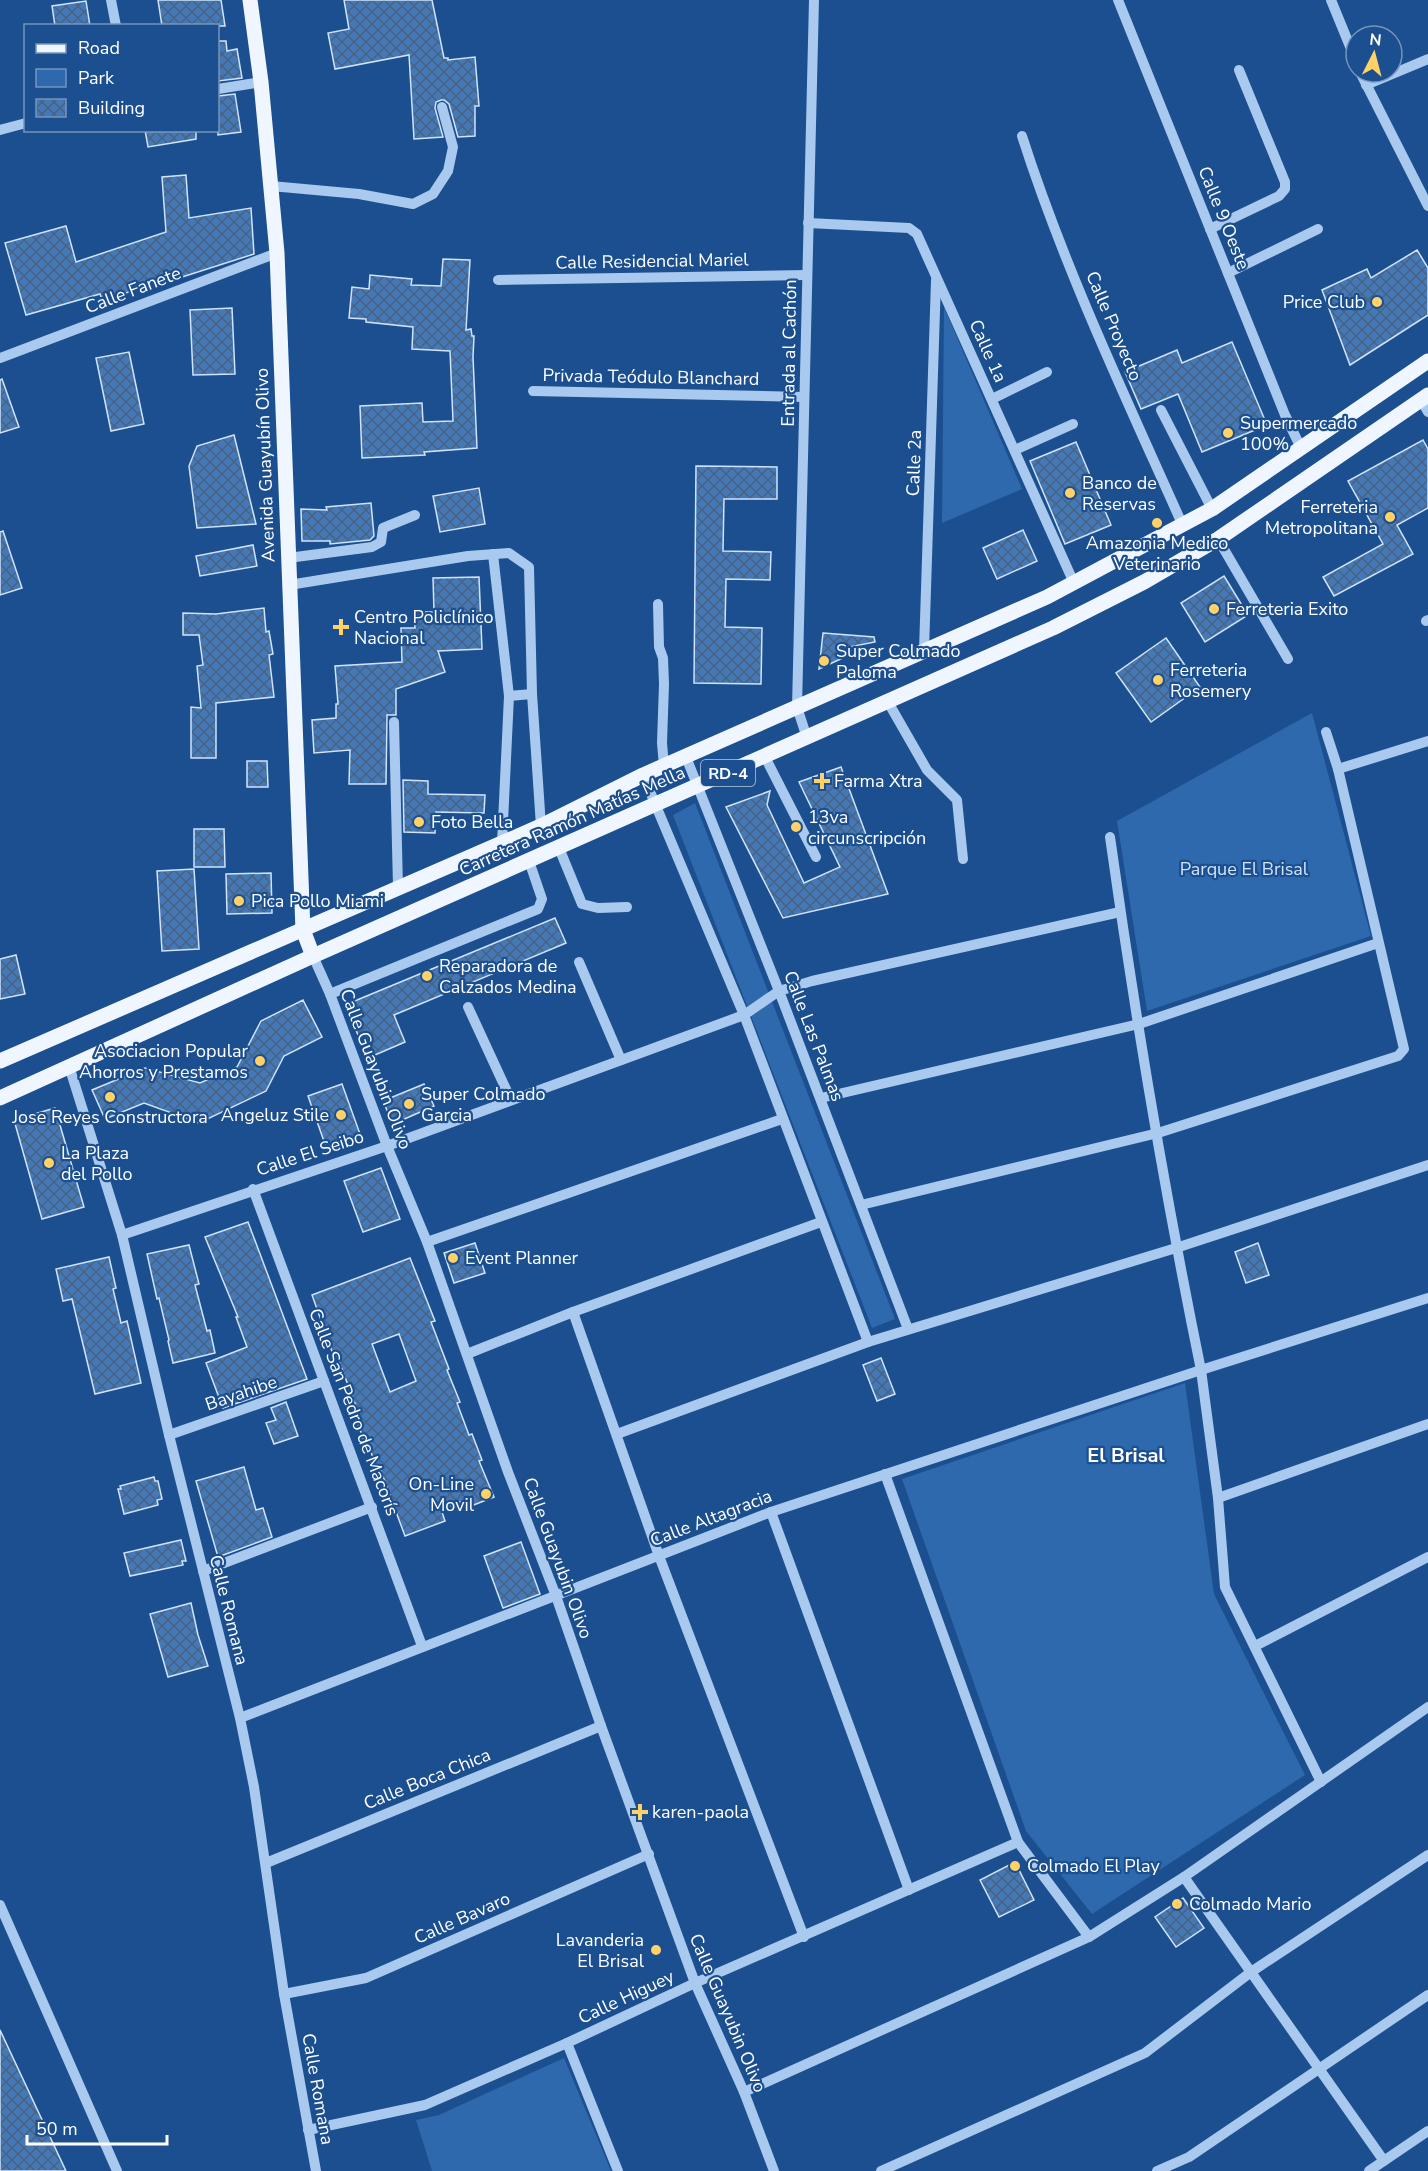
<svg xmlns="http://www.w3.org/2000/svg" width="1428" height="2171" viewBox="0 0 1428 2171" font-family="'Nunito Sans',sans-serif">
	<defs>
		<pattern id="building-cross-hatch" width="8" height="8" patternUnits="userSpaceOnUse" patternTransform="scale(1.5)"><rect width="8" height="8" fill="#4478b7"/><path d="M0 0l8 8M0 8l8-8" fill="none" stroke="#486282"/></pattern>
	</defs>
	<rect width="100%" height="100%" fill="#1b4f8f"/>
	<!-- park -->
	<g fill="#2e69ad">
		<path d="M944,307L1022,489L942,523Z"/>
		<path d="M1312,713L1371,936L1147,1011L1117,821Z"/>
		<path d="M695,803L895,1319L872,1328L673,815Z"/>
		<path d="M1185,1383L1214,1594L1305,1775L1092,1914L1026,1831L902,1479Z"/>
		<path d="M564,2058L611,2171H432L416,2120L439,2115Z"/>
	</g>
	<!-- building -->
	<g fill="url(#building-cross-hatch)" stroke="#cfe3fa" stroke-width="1.5" fill-rule="evenodd">
		<path d="M158,0H221L225,26H162Z"/>
		<path d="M344,0H432L444,58H448V60L475,57L479,106H475V136L458,137L449,104L444,100H441L436,102L435,108L443,137L414,139L409,55L335,69L328,33L349,29Z"/>
		<path d="M86,1L90,26H55L52,6Z"/>
		<path d="M218,41H226L227,51L237,49L242,78L218,81Z"/>
		<path d="M235,94L241,132L218,135V96Z"/>
		<path d="M145,130H196V139L148,147Z"/>
		<path d="M186,175L189,218L251,208L254,254L179,278L178,274L136,288V289L103,302L100,294L26,315L5,243L66,226L76,262L166,232L162,177Z"/>
		<path d="M1417,250L1428,268V315L1350,365L1322,290L1367,269L1371,278Z"/>
		<path d="M443,259L470,260L466,330L471,329L472,336H474L473,357L477,448L424,452L425,455L362,458L360,406L422,403L423,422L453,421L450,351L412,349L413,327L366,322V319L349,318L352,287L369,289L370,275L412,279L411,285L441,286Z"/>
		<path d="M232,308L235,374L193,375L190,310Z"/>
		<path d="M1232,342L1267,425L1202,452L1178,394L1141,409L1125,372L1177,350L1182,363Z"/>
		<path d="M129,352L144,424L111,431L96,358Z"/>
		<path d="M2,379L19,427L0,433V380Z"/>
		<path d="M234,435L256,524L197,528L189,466L197,446Z"/>
		<path d="M1423,440L1428,449V508L1397,525L1413,554L1334,596L1323,577L1383,544L1348,481Z"/>
		<path d="M1076,442L1111,525L1065,544L1030,461Z"/>
		<path d="M696,466L777,467V499H724L723,551L771,552L770,580L726,579L725,627L762,628L761,684L694,683Z"/>
		<path d="M479,488L485,524L440,532L433,496Z"/>
		<path d="M371,503L374,536L370,540L330,544V541H302L301,509L327,510L326,507Z"/>
		<path d="M1023,530L1037,561L997,579L983,548Z"/>
		<path d="M3,531L22,588L0,595V532Z"/>
		<path d="M253,545L257,566L200,576L196,556Z"/>
		<path d="M1224,576L1248,615L1205,642L1181,603Z"/>
		<path d="M479,577L482,649L438,651L445,672L396,689V715H387L386,784H349L350,750L314,753L312,720L336,718V704H338L335,666L402,662L401,628H415L414,612H434L433,578Z"/>
		<path d="M264,608L266,632L269,631L273,654L269,655L274,697L216,703V758H191V707L201,708L197,666L203,665L199,635H183V613L216,614Z"/>
		<path d="M823,633L874,637L875,642L844,648L847,656L819,669Z"/>
		<path d="M1166,638L1200,687L1151,722L1116,673Z"/>
		<path d="M247,761H267L268,787H247Z"/>
		<path d="M841,767L888,894L783,918L726,807L770,791L767,805L804,883L840,867L799,782Z"/>
		<path d="M403,780L428,781V794L485,795L484,813L436,812L435,833L404,832Z"/>
		<path d="M194,829H224L225,867H194Z"/>
		<path d="M194,869L199,949L162,951L157,871Z"/>
		<path d="M271,873L272,913L227,914L226,874Z"/>
		<path d="M555,918L566,943L394,1015L405,1042L368,1058L345,1005Z"/>
		<path d="M16,955L25,994L0,999V959Z"/>
		<path d="M303,1000L322,1037L284,1056L266,1091L199,1123L144,1103L105,1119L92,1090L145,1068L200,1083L237,1067L261,1021Z"/>
		<path d="M342,1084L360,1134L326,1147L308,1096Z"/>
		<path d="M424,1084L434,1106L393,1124L383,1101Z"/>
		<path d="M55,1108L84,1207L42,1219L14,1120Z"/>
		<path d="M381,1168L400,1219L363,1232L344,1181Z"/>
		<path d="M248,1222L307,1379L223,1408L206,1363L247,1347L236,1317H238L205,1237Z"/>
		<path d="M475,1243L485,1273L454,1283L444,1253Z"/>
		<path d="M1258,1243L1269,1275L1246,1283L1235,1252Z"/>
		<path d="M189,1245L199,1284L195,1285L207,1331L210,1330L215,1353L173,1363L168,1341L169,1340L159,1298L157,1299L147,1254Z"/>
		<path d="M109,1257L116,1288L113,1289L121,1323L127,1321L141,1383L95,1394L72,1299L63,1301L56,1269Z"/>
		<path d="M410,1258L435,1321L431,1322L449,1369L447,1370L460,1402L457,1403L469,1435L472,1434L482,1460L479,1461L494,1497L471,1506L468,1499L441,1509L445,1521L405,1536L379,1466L376,1467L367,1440L364,1441L355,1416L359,1414L337,1356L334,1357L312,1295ZM399,1334L416,1381L390,1392L372,1344Z"/>
		<path d="M881,1358L895,1394L877,1401L863,1365Z"/>
		<path d="M286,1402L298,1436L274,1444L266,1423L276,1420L271,1408Z"/>
		<path d="M244,1467L256,1510L263,1508L272,1537L218,1557L196,1481Z"/>
		<path d="M154,1477L155,1481H158L162,1499L157,1500L158,1505L124,1514L118,1489H121L120,1486Z"/>
		<path d="M181,1540L186,1561H182L183,1565L130,1576L124,1553Z"/>
		<path d="M521,1542L540,1594L503,1608L484,1556Z"/>
		<path d="M191,1603L198,1635L208,1666L168,1677L150,1614Z"/>
		<path d="M1015,1862L1034,1900L999,1917L980,1880Z"/>
		<path d="M1183,1898L1204,1928L1176,1947L1155,1917Z"/>
		<path d="M0,2030L66,2171H0Z"/>
	</g>
	<g fill="none" stroke-linecap="round" stroke-linejoin="round">
		<!-- minor -->
		<g stroke="#a9c9ee" stroke-width="10">
			<path d="M111,0L116,26"/>
			<path d="M1118,0L1285,415L1301,448"/>
			<path d="M1331,0L1356,61"/>
			<path d="M1360,72L1428,206"/>
			<path d="M1366,85L1428,59"/>
			<path d="M218,89L261,82"/>
			<path d="M0,130L26,123"/>
			<path d="M1022,136C1065,270 1126,398 1183,526"/>
			<path d="M271,186L359,194L413,204L433,194L448,171L453,147L442,107"/>
			<path d="M808,223L909,228L917,234L1074,583"/>
			<path d="M1210,229L1279,196L1285,189V182L1239,70"/>
			<path d="M1228,273L1318,229"/>
			<path d="M498,280L807,275"/>
			<path d="M0,358L277,253"/>
			<path d="M533,391L804,397"/>
			<path d="M992,399L1047,372"/>
			<path d="M1421,400L1428,412"/>
			<path d="M1161,410L1212,509"/>
			<path d="M1015,450L1073,424"/>
			<path d="M1218,539L1288,659"/>
			<path d="M493,554L509,696"/>
			<path d="M288,558L372,547L381,542L383,528L415,515"/>
			<path d="M289,585L468,556L509,553L529,567L532,694L541,826"/>
			<path d="M658,604L659,647L663,658L664,684L662,743L664,766"/>
			<path d="M1426,621L1428,620"/>
			<path d="M924,651L936,280"/>
			<path d="M888,702L927,770L957,800L963,859"/>
			<path d="M394,722L398,887"/>
			<path d="M807,738L797,707L814,0"/>
			<path d="M686,757L779,991L908,1329"/>
			<path d="M765,757L816,857"/>
			<path d="M1338,769L1428,741"/>
			<path d="M643,775L744,1015L868,1342"/>
			<path d="M1110,837C1135,1016 1165,1194 1201,1370L1428,1298"/>
			<path d="M502,843L509,696L532,694"/>
			<path d="M559,848L582,904L598,908L627,907"/>
			<path d="M313,956L330,994L387,1146L427,1242L508,1472L556,1596L601,1726L695,1983L744,2092L774,2171"/>
			<path d="M579,962L621,1060"/>
			<path d="M330,994L538,909L542,899L529,861"/>
			<path d="M468,1007L511,1100"/>
			<path d="M69,1066L122,1235L169,1435L240,1718L254,1787L284,1994L316,2171"/>
			<path d="M821,1098L1139,1024L1378,943"/>
			<path d="M253,1189L422,1646"/>
			<path d="M861,1205L1158,1133L1398,1056L1404,1049L1338,769L1326,732"/>
			<path d="M122,1235L387,1146L744,1015L779,991L812,981L1120,912"/>
			<path d="M427,1242L782,1119"/>
			<path d="M573,1312L659,1556L804,1937"/>
			<path d="M467,1354L573,1312L821,1222"/>
			<path d="M617,1434L868,1342L1176,1248L1428,1165"/>
			<path d="M169,1435L324,1381"/>
			<path d="M885,1474L1018,1842L1089,1937"/>
			<path d="M1218,1498L1428,1424"/>
			<path d="M771,1512L909,1890"/>
			<path d="M203,1571L372,1507"/>
			<path d="M1255,1646L1428,1557"/>
			<path d="M240,1718L771,1512L1201,1370L1218,1498L1225,1587L1321,1782"/>
			<path d="M266,1863L601,1726"/>
			<path d="M1184,1877L1384,2161"/>
			<path d="M0,1905L117,2171"/>
			<path d="M284,1994L366,1978L649,1854"/>
			<path d="M567,2043L618,2171"/>
			<path d="M744,2092L1089,1937L1184,1877L1428,1707"/>
			<path d="M308,2130L425,2105L567,2043L695,1983L1018,1842"/>
			<path d="M881,2171L1145,2053L1251,1972L1428,1855"/>
			<path d="M1157,2171L1189,2157L1428,1995"/>
			<path d="M1369,2171L1428,2131"/>
		</g>
		<!-- major -->
		<g stroke="#f0f6ff" stroke-width="15">
			<path d="M250,0L261,82L277,253L303,930L313,956"/>
			<path d="M0,1061L541,826L643,775L1047,597L1212,509L1428,361"/>
			<path d="M0,1098L313,956L1053,628L1144,582L1218,539L1428,395"/>
		</g>
	</g>
	<!-- markers -->
	<g fill="#ffd166" stroke="#1b4f8f" stroke-width="2">
		<circle cx="1377" cy="302" r="6"/>
		<circle cx="1228" cy="433" r="6"/>
		<circle cx="1070" cy="493" r="6"/>
		<circle cx="1390" cy="517" r="6"/>
		<circle cx="1157" cy="523" r="6"/>
		<circle cx="1214" cy="609" r="6"/>
		<path d="M338 618h6v6h6v6h-6v6h-6v-6h-6v-6h6z"/>
		<circle cx="824" cy="661" r="6"/>
		<circle cx="1158" cy="680" r="6"/>
		<path d="M819 772h6v6h6v6h-6v6h-6v-6h-6v-6h6z"/>
		<circle cx="419" cy="822" r="6"/>
		<circle cx="796" cy="827" r="6"/>
		<circle cx="239" cy="901" r="6"/>
		<circle cx="427" cy="976" r="6"/>
		<circle cx="260" cy="1061" r="6"/>
		<circle cx="110" cy="1097" r="6"/>
		<circle cx="409" cy="1104" r="6"/>
		<circle cx="341" cy="1115" r="6"/>
		<circle cx="49" cy="1163" r="6"/>
		<circle cx="453" cy="1258" r="6"/>
		<circle cx="486" cy="1494" r="6"/>
		<path d="M637 1803h6v6h6v6h-6v6h-6v-6h-6v-6h6z"/>
		<circle cx="1015" cy="1866" r="6"/>
		<circle cx="1177" cy="1904" r="6"/>
		<circle cx="656" cy="1950" r="6"/>
	</g>
	<g text-anchor="middle" stroke-width="4.5" stroke-linejoin="round" paint-order="stroke">
		<!-- shield labels -->
		<rect fill="#1b4f8f" stroke="#bbcadd" stroke-width="1.5" x="701" y="760" width="54" height="26" rx="4.5"/>
		<g font-size="16" font-weight="bold" fill="#fff">
			<text x="728" y="779">RD-4</text>
		</g>
		<!-- street labels -->
		<g font-size="18" fill="#fff" stroke="#1b4f8f">
			<text transform="translate(1224 218) rotate(68)" y="6">Calle 9 Oeste</text>
			<text transform="translate(652 261) rotate(-1)" y="6">Calle Residencial Mariel</text>
			<text transform="translate(133 290) rotate(-21)" y="6">Calle Fanete</text>
			<text transform="translate(1114 326) rotate(67)" y="6">Calle Proyecto</text>
			<text transform="translate(988 351) rotate(66)" y="6">Calle 1a</text>
			<text transform="translate(789 353) rotate(-89)" y="6">Entrada al Cachón</text>
			<text transform="translate(651 377) rotate(1)" y="6">Privada Teódulo Blanchard</text>
			<text transform="translate(914 463) rotate(-88)" y="6">Calle 2a</text>
			<text transform="translate(265 465) rotate(-92)" y="6">Avenida Guayubín Olivo</text>
			<text transform="translate(572 821) rotate(-24)" y="6">Carretera Ramón Matías Mella</text>
			<text transform="translate(814 1036) rotate(69)" y="6">Calle Las Palmas</text>
			<text transform="translate(376 1069) rotate(69)" y="6">Calle Guayubin Olivo</text>
			<text transform="translate(310 1153) rotate(-18)" y="6">Calle El Seibo</text>
			<text transform="translate(241 1393) rotate(-19)" y="6">Bayahibe</text>
			<text transform="translate(354 1412) rotate(69)" y="6">Calle San Pedro de Macorís</text>
			<text transform="translate(711 1518) rotate(-21)" y="6">Calle Altagracia</text>
			<text transform="translate(558 1558) rotate(70)" y="6">Calle Guayubin Olivo</text>
			<text transform="translate(229 1610) rotate(76)" y="6">Calle Romana</text>
			<text transform="translate(427 1779) rotate(-22)" y="6">Calle Boca Chica</text>
			<text transform="translate(462 1918) rotate(-24)" y="6">Calle Bavaro</text>
			<text transform="translate(626 1997) rotate(-25)" y="6">Calle Higuey</text>
			<text transform="translate(728 2013) rotate(67)" y="6">Calle Guayubin Olivo</text>
			<text transform="translate(318 2089) rotate(80)" y="6">Calle Romana</text>
		</g>
		<!-- poi labels -->
		<g font-size="18" fill="#fff" stroke="#1b4f8f" text-anchor="start">
			<text x="1365" y="308" text-anchor="end">Price Club</text>
			<text x="1240" y="429">Supermercado<tspan x="1240" dy="21">100%</tspan></text>
			<text x="1082" y="489">Banco de<tspan x="1082" dy="21">Reservas</tspan></text>
			<text x="1378" y="513" text-anchor="end">Ferreteria<tspan x="1378" dy="21">Metropolitana</tspan></text>
			<text x="1157" y="549" text-anchor="middle">Amazonia Medico<tspan x="1157" dy="21">Veterinario</tspan></text>
			<text x="1226" y="615">Ferreteria Exito</text>
			<text x="354" y="623">Centro Policlínico<tspan x="354" dy="21">Nacional</tspan></text>
			<text x="836" y="657">Super Colmado<tspan x="836" dy="21">Paloma</tspan></text>
			<text x="1170" y="676">Ferreteria<tspan x="1170" dy="21">Rosemery</tspan></text>
			<text x="834" y="787">Farma Xtra</text>
			<text x="808" y="823">13va<tspan x="808" dy="21">circunscripción</tspan></text>
			<text x="431" y="828">Foto Bella</text>
			<text x="251" y="907">Pica Pollo Miami</text>
			<text x="439" y="972">Reparadora de<tspan x="439" dy="21">Calzados Medina</tspan></text>
			<text x="248" y="1057" text-anchor="end">Asociacion Popular<tspan x="248" dy="21">Ahorros y Prestamos</tspan></text>
			<text x="421" y="1100">Super Colmado<tspan x="421" dy="21">Garcia</tspan></text>
			<text x="329" y="1121" text-anchor="end">Angeluz Stile</text>
			<text x="110" y="1123" text-anchor="middle">Jose Reyes Constructora</text>
			<text x="61" y="1159">La Plaza<tspan x="61" dy="21">del Pollo</tspan></text>
			<text x="465" y="1264">Event Planner</text>
			<text x="474" y="1490" text-anchor="end">On-Line<tspan x="474" dy="21">Movil</tspan></text>
			<text x="652" y="1818">karen-paola</text>
			<text x="1027" y="1872">Colmado El Play</text>
			<text x="1189" y="1910">Colmado Mario</text>
			<text x="644" y="1946" text-anchor="end">Lavanderia<tspan x="644" dy="21">El Brisal</tspan></text>
		</g>
		<!-- park labels -->
		<g font-size="18" fill="#cfe3fa" stroke="#1b4f8f">
			<text x="1244" y="875">Parque El Brisal</text>
		</g>
		<!-- neighbourhood labels -->
		<g font-size="20" font-weight="bold" fill="#fff" stroke="#1b4f8f">
			<text x="1126" y="1462">El Brisal</text>
		</g>
	</g>
	<!-- legend -->
	<rect x="24" y="24" width="195" height="108" fill="#1b4f8f" stroke="#7695bc" stroke-width="1.5"/>
	<rect x="36" y="44" width="30" height="9" fill="#f0f6ff" stroke="#7695bc" stroke-width="1.5"/>
	<text x="78" y="54" font-size="18" fill="#ffffff">Road</text>
	<rect x="36" y="69" width="30" height="18" fill="#2e69ad" stroke="#7695bc" stroke-width="1.5"/>
	<text x="78" y="84" font-size="18" fill="#ffffff">Park</text>
	<rect x="36" y="99" width="30" height="18" fill="url(#building-cross-hatch)" stroke="#7695bc" stroke-width="1.5"/>
	<text x="78" y="114" font-size="18" fill="#ffffff">Building</text>
	<!-- north arrow -->
	<g transform="translate(1374 54) rotate(6)"><circle r="28" fill="#1b4f8f" stroke="#7695bc" stroke-width="1.5"/>
	<path d="M0-4.5L10 22L0 15L-10 22Z" fill="#ffd166"/>
	<text y="-9" font-size="16" font-weight="bold" text-anchor="middle" fill="#ffffff">N</text>
	</g>
	<!-- scale -->
	<path d="M27 2135v9h140v-9" fill="none" stroke="#ffffff" stroke-width="3"/>
	<text x="36" y="2135" font-size="18" fill="#ffffff" stroke="#1b4f8f" stroke-width="4.5" paint-order="stroke">50 m</text>
</svg>
